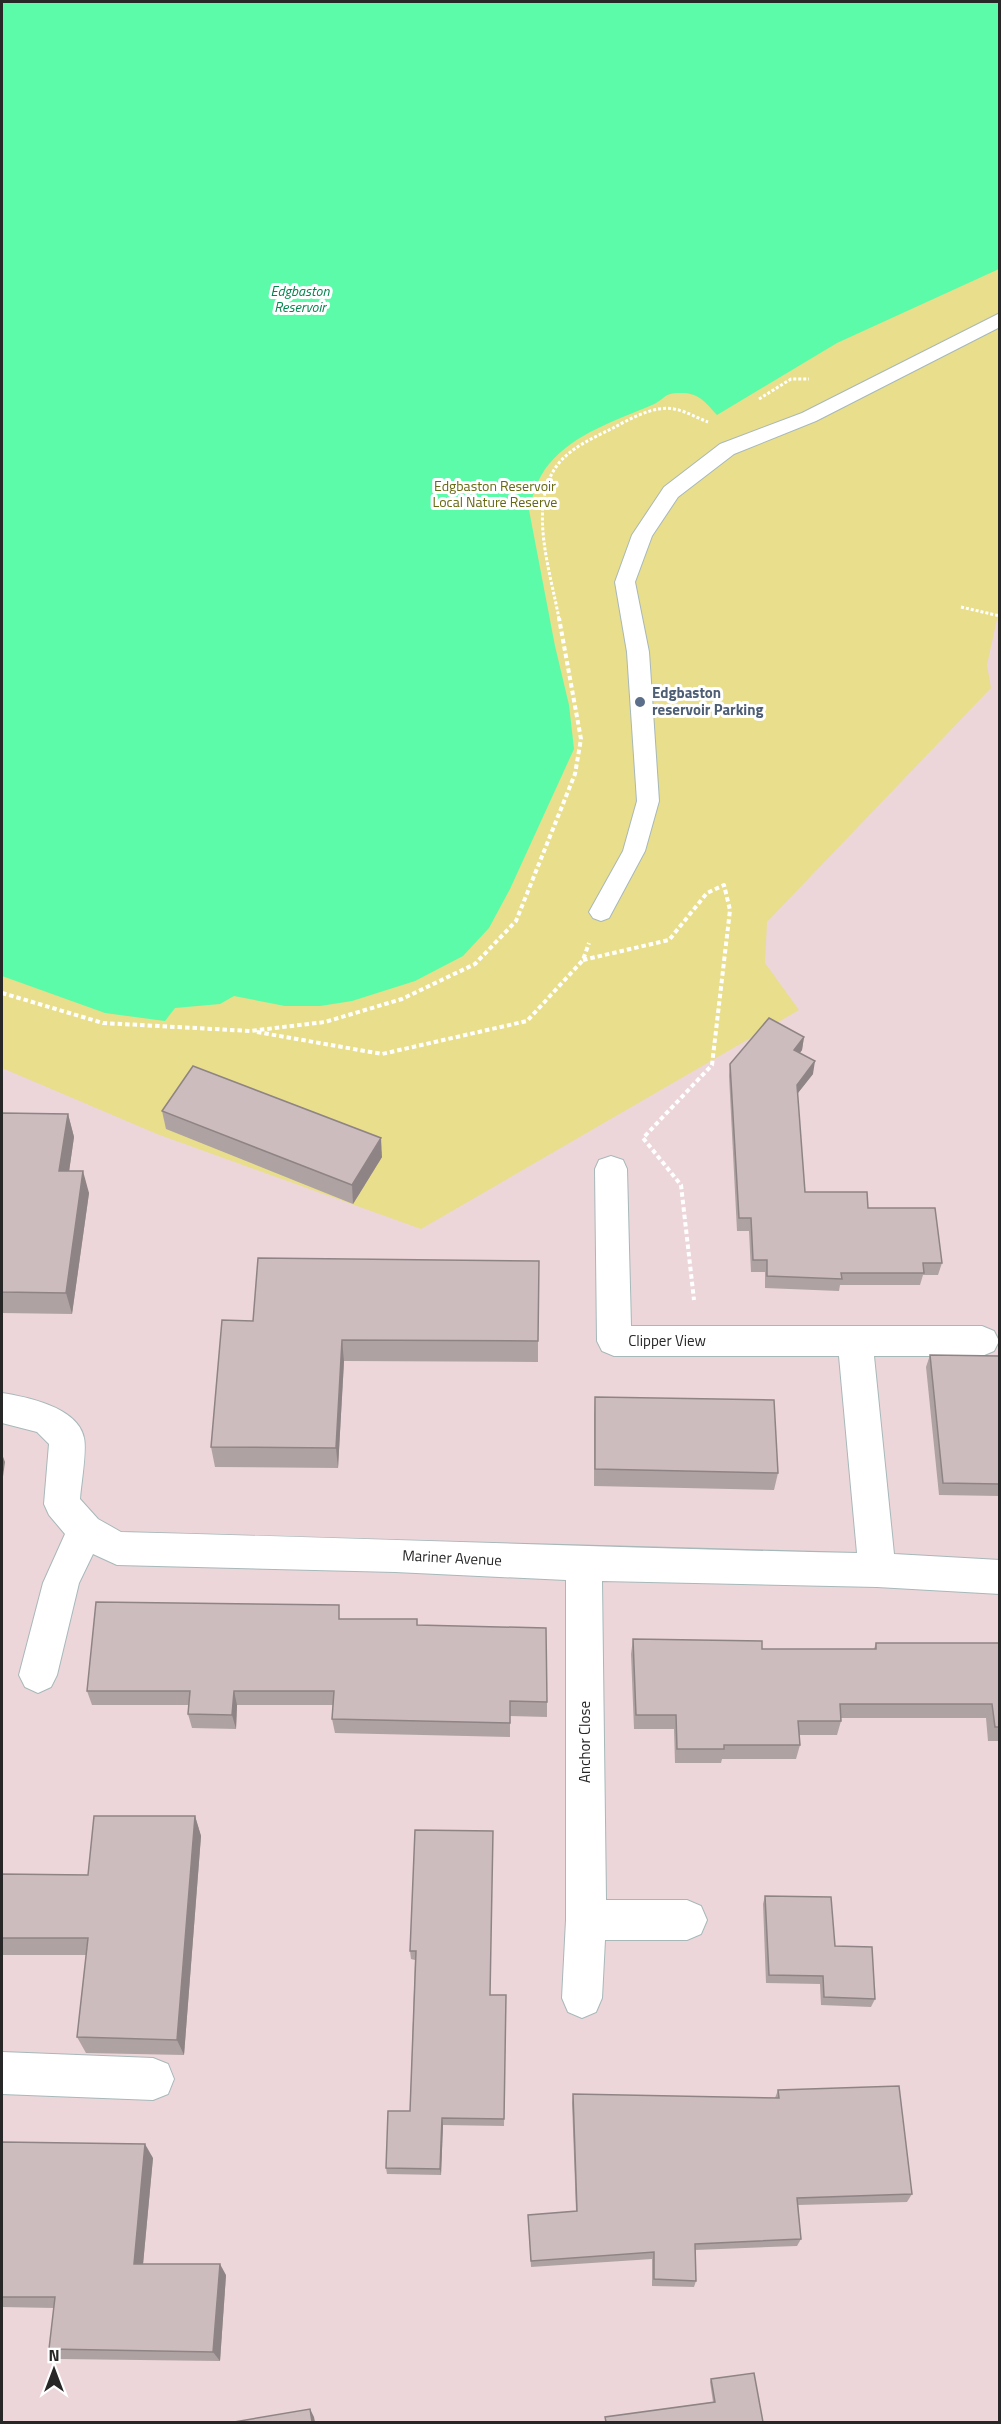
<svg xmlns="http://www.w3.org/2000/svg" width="1001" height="2424" viewBox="0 0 1001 2424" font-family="'Titillium Web',sans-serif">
	<rect width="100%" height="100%" fill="#ecd6da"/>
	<!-- green -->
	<path fill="#e9de8b" d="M2,2H999L1000,605L987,665L991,688L767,922L765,963L799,1010L421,1229L157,1134L2,1068Z"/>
	<!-- water -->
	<path fill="#5bfba9" d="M2,2H999V269L837,343L717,415C707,404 700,394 684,393C663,392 667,398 652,405C615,421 575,433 549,464C538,477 533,494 529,510L555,646L569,705L574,749L510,889L489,928L463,956L415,981L352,1001L320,1006H285L234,996L220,1004L175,1008L165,1021L105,1013L2,976Z"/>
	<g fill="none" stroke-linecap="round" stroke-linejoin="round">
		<!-- service casing -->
		<g stroke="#a7b8b9" stroke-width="2">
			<path id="service" d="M1000,313V327L816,421L734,454L678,497L652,536L635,582L649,652L659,801L645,851L609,918L601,921L593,918L589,912L623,851L637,801L627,652L615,582L632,535L664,487L720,444L802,413Z"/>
		</g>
		<!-- minor casing -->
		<g stroke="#a7b8b9" stroke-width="2">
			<g id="minor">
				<path d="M611,1156L623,1160L627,1169L631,1326H982L994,1331L999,1341L994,1351L982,1356H874L894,1554L1000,1560V1594L877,1587L602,1581L606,1900H687L701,1906L707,1920L701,1934L687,1940H605L602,1998L596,2012L582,2018L568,2012L562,1998L566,1920V1580L395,1572L117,1565L93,1554L79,1583L57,1675L51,1687L38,1693L25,1687L19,1675L43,1583L65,1534L49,1515L44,1504L49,1444L37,1432L2,1423V1393C27,1397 78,1407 84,1438C87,1451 81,1484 80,1499L98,1519L121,1532C366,1538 612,1548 857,1553L839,1356H614L602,1351L597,1341L595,1169L599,1160Z"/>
				<path d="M2,2052L153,2058L168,2064L174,2079L168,2094L153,2100L2,2094Z"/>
			</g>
		</g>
		<!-- path-far1 -->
		<g stroke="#fff" stroke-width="3" stroke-dasharray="3 2" stroke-linecap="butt">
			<path d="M759,399L791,379H809"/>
			<path d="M961,607L1000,616"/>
			<path d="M559,619C551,573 526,503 559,463C572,447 595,437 613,428C630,419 654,405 674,409C686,411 697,418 708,422"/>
		</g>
		<!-- path -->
		<g stroke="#fff" stroke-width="4" stroke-dasharray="4.5 3" stroke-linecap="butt">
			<path d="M583,960L669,940L707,893L724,885L730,910L712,1065L643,1138L681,1185L694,1300"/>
			<path d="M2,993L103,1023L250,1031L325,1022L402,999L475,964L516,921L575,774L581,739L559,618"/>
			<path d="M257,1032L382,1054L527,1021L583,960L589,943"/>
		</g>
		<!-- service -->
		<use href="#service" fill="#fff" fill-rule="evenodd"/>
		<!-- minor -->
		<use href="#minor" fill="#fff" fill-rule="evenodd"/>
	</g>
	<!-- wall -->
	<g fill="#afa2a3">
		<path d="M804,1037L802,1050L800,1053L813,1074L797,1094L805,1192L868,1208L942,1263L938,1275H923L920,1285H840L839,1291L765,1288V1272H751L749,1231H737L729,1076L730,1064Z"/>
		<path d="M162,1111L382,1157L353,1204L166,1129Z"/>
		<path d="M2,1113L68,1114L74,1137L69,1171L89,1193L72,1314L2,1313Z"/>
		<path d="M222,1320L538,1341V1362L344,1361L338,1468L215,1467L211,1447Z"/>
		<path d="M930,1355L999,1356V1496L939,1495L926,1367Z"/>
		<path d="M595,1397L778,1473L774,1490L594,1486V1414Z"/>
		<path d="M341,1619L418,1625L547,1702V1717L510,1716V1737L335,1733L332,1719L333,1705H237L236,1729L192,1728L188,1714L189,1705H92L87,1691Z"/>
		<path d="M633,1639L762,1649H874L876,1643H999V1741H988L986,1718H841V1721L837,1735H799L800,1745L796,1759H722L721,1763H675L674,1729H634L631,1654Z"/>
		<path d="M195,1816L201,1836L184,2055L86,2053L77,2037L86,1955H2V1874L88,1875Z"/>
		<path d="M415,1830L490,1995H506L504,2126L443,2125L441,2175L387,2174L386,2168L410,2111L415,1960L411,1959L410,1951Z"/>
		<path d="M765,1896L835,1946L875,1999L871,2007L821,2005L820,1984L766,1983L763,1904Z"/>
		<path d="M778,2090L912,2194L907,2202L798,2205L801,2239L797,2246L695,2250L696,2281L694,2287L652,2286V2259L531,2267L528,2215L576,2211L572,2103L573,2094L775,2098Z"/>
		<path d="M2,2142L153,2158L143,2264L226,2275L220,2361L60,2359L49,2349L54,2308L2,2307Z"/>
		<path d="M711,2379L763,2422H605V2417L713,2402L710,2382Z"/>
	</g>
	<!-- shaded-wall -->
	<g fill="#8f8485">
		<path d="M804,1037L802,1050L792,1063L794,1050Z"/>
		<path d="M815,1061L813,1074L794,1098L797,1085Z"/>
		<path d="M68,1114L74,1137L66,1193L59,1171Z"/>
		<path d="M381,1138L382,1157L353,1204L352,1185Z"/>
		<path d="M83,1171L89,1193L72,1314L66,1293Z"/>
		<path d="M342,1340L344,1361L338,1468L336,1448Z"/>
		<path d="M2,1454L5,1462L2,1484Z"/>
		<path d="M234,1691L237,1705L236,1729L232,1715Z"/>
		<path d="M195,1816L201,1836L184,2055L177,2040Z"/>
		<path d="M442,2118L443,2125L441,2175L440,2169Z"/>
		<path d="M145,2144L153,2158L142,2275L134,2264Z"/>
		<path d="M220,2264L226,2275L220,2361L213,2352Z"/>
		<path d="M310,2409L314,2417L315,2422H312Z"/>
	</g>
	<!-- building -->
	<g fill="#ccbcbe" stroke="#8f8485" stroke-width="1.5">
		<path d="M769,1018L804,1037L794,1050L815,1061L797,1085L805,1192H867L868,1208H935L942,1263H923L924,1273H841L842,1279L767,1276V1260H753L751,1218H739L730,1064Z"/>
		<path d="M193,1066L381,1138L352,1185L162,1111Z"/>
		<path d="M2,1113L68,1114L59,1171H83L66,1293L2,1292Z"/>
		<path d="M258,1258L539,1261L538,1341L342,1340L336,1448L211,1447L222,1320L253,1321Z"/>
		<path d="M930,1355L999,1356V1484L943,1483Z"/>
		<path d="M595,1397L774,1400L778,1473L595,1469Z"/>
		<path d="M96,1602L339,1605V1619H417V1625L546,1628L547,1702L510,1701V1723L332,1719L334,1691H234L232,1715L188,1714L190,1691H87Z"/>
		<path d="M633,1639L762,1641V1649H876V1643H999V1727H995L992,1704H840L841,1721H798L800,1745H724V1749H677L676,1715H636Z"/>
		<path d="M94,1816H195L177,2040L77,2037L88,1938H2V1874L88,1875Z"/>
		<path d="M415,1830L493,1831L490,1995H506L504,2119L442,2118L440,2169L386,2168L388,2111H410L416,1951H410Z"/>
		<path d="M765,1896L831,1897L835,1946L872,1947L875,1999L824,1997L823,1976L769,1975Z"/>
		<path d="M899,2086L912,2194L797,2198L801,2239L695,2244L696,2281L654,2279V2252L531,2261L528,2215L577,2211L573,2094L779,2098L778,2090Z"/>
		<path d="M2,2142L145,2144L134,2264H220L213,2352L49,2349L55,2297H2Z"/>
		<path d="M754,2373L763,2422H606L605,2417L715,2402L711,2379Z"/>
		<path d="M310,2409L312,2422H234Z"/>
	</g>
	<!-- markers -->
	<circle fill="#5c6f8a" stroke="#fff" stroke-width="2" cx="640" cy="702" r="6"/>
	<g text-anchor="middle" stroke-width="6" stroke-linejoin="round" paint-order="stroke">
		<!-- far-water labels -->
		<g font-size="14" font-style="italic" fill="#03844d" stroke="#fff">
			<text x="300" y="296">Edgbaston<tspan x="300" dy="16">Reservoir</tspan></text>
		</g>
		<!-- far-park labels -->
		<g font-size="14" fill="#676911" stroke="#fff">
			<text x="495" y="491">Edgbaston Reservoir<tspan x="495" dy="16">Local Nature Reserve</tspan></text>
		</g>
		<!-- service labels -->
		<g font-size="15" font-weight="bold" fill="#4e5e75" stroke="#fff" text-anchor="start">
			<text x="652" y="698">Edgbaston<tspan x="652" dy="17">reservoir Parking</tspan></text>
		</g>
		<!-- street labels -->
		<g font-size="15" fill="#272727" stroke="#fff">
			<text x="667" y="1346">Clipper View</text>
			<text transform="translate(452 1558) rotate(3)" y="5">Mariner Avenue</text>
			<text transform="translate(585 1742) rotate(-90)" y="5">Anchor Close</text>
		</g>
	</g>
	<!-- border -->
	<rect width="1001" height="2424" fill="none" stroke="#272727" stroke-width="6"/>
	<!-- north arrow -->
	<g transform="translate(54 2370)" stroke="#ffffff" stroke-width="4.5" paint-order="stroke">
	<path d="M0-4.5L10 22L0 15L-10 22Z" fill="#272727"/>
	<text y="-9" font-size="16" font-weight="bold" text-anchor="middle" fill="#272727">N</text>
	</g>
</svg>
